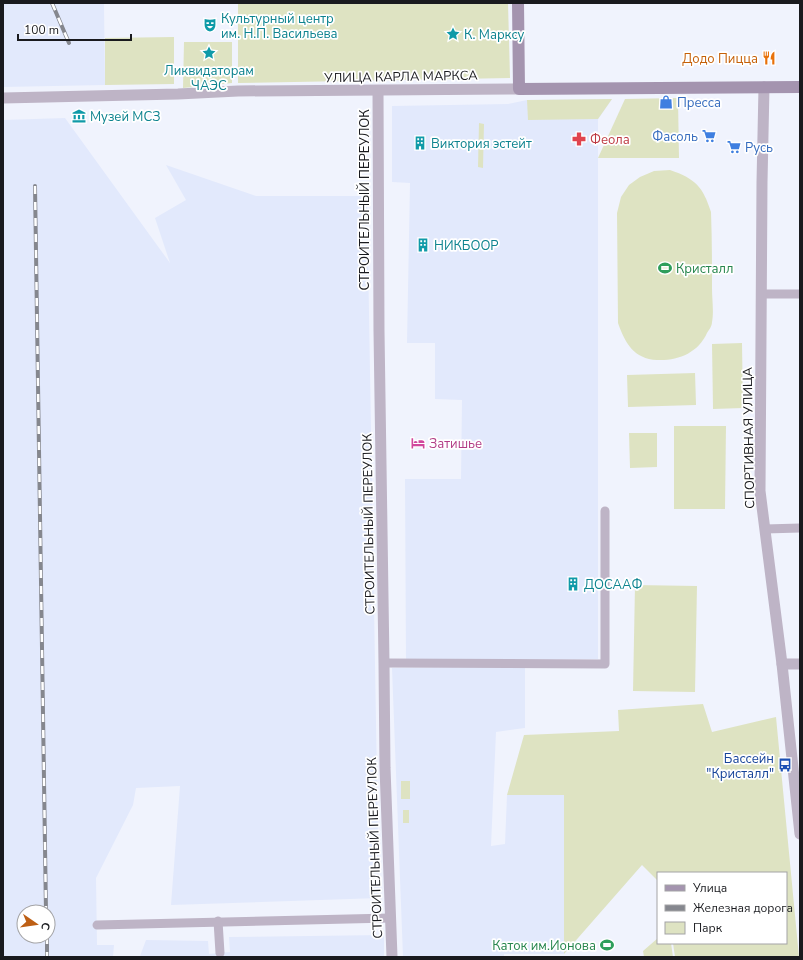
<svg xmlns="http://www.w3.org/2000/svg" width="803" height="960" viewBox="0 0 803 960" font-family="'Nunito Sans',sans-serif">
	<rect width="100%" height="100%" fill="#f0f3fd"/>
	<!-- built -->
	<g fill="#e2e9fc" fill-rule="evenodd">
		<path d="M3,3H104L105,85L3,87Z"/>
		<path d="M612,99L598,119V659L406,660L405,479H461L462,400L435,399V343H407L410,183L392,182V106L508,104L527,100Z"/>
		<path d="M65,118L170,263L155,218L186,200L166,165L256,196H367L379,898L171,905L180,786L136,788L133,805L96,878L97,945H114L113,957H3V120ZM24,912H48V936H24Z"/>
		<path d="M525,667V728L496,732L491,846L505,844L507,795H564V954H504V957H403L392,668Z"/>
		<path d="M384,935V957H131L140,956L146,940L208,941L209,954L230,952L229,937Z"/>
	</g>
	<!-- green -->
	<g fill="#dee3c2">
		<path d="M238,3H508L510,78L238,83Z"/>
		<path d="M174,37V84L105,85V38Z"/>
		<path d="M184,42H232V83L183,88Z"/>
		<path d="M678,98L679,158H598L625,99Z"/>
		<path d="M612,99L598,119L528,120L527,100Z"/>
		<path d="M479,123L484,124L483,168L478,167Z"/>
		<path d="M670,170C696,179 703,187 711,212C712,238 712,263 712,288C712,299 714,312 712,322C712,326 709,330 707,333C698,353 678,361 657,360C634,359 625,343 618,323L617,213L621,197L629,185L640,177L654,171Z"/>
		<path d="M742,343L743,408L713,409L712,344Z"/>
		<path d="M695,373L696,405L628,407L627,375Z"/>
		<path d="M674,426H726L725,509H674Z"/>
		<path d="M629,433H657V467L630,468Z"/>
		<path d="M635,585L697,586L695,692L633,691Z"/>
		<path d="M703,704L712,732L776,717L799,957H675L673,943H786V873H658V881L642,865L564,954V795H507L524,735L619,731L618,710Z"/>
		<rect x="401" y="781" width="9" height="18"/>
		<rect x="403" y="810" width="6" height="13"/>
		<path d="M658,938V943H671L673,957H644L643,951Z"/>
	</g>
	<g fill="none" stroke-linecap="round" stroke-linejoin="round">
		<!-- minor -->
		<g stroke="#beb4c6" stroke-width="9">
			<path d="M761,294H800"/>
			<path d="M765,529L800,528"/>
			<path d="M384,663L605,664V511"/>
			<path d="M218,921L220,953"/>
			<path d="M97,925L390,918"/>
		</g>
		<!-- tertiary -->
		<g stroke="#beb4c6" stroke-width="11">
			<path d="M764,87L762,182L760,491L782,664L800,834"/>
			<path d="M378,91L379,331L384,663L385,768L392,957"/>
			<path d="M3,98L178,94L238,91L519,89"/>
			<path d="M782,664H800"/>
		</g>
		<!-- secondary -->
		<path stroke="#a494af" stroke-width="12" d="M518,3L519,89L800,87"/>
		<!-- rail casing -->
		<g stroke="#85878e" stroke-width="4">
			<g id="rail">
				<path d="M52,3L69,43"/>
				<path d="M35,186L46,912"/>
				<path d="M47,936V957"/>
			</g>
		</g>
		<!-- rail -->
		<use href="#rail" stroke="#fff" stroke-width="2.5" stroke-dasharray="8" stroke-linecap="butt"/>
	</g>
	<!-- icons -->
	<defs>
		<g id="theatre-bare" transform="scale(1.08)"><path d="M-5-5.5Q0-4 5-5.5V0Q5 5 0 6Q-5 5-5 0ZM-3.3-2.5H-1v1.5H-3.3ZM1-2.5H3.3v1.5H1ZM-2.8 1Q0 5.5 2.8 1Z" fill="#0f9aa8" stroke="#fff" stroke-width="2.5" paint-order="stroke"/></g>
		<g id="sight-bare" transform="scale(1.08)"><path d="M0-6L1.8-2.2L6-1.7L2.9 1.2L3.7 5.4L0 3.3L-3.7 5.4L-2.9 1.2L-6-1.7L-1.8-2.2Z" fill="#0f9aa8" stroke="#fff" stroke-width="2.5" paint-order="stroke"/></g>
		<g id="restaurant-bare" transform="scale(1.08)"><path d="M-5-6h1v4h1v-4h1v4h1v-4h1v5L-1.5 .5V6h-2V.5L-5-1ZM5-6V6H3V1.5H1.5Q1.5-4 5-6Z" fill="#e8710a" stroke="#fff" stroke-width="2.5" paint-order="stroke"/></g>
		<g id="shop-bare" transform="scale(1.08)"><path d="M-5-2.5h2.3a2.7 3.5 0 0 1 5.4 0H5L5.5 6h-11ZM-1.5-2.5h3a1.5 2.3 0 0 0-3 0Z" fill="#3f7fe0" stroke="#fff" stroke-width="2.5" paint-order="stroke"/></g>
		<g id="museum-bare" transform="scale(1.08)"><path d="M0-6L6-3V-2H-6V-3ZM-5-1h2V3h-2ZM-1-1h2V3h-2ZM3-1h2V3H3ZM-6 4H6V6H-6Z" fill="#0f9aa8" stroke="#fff" stroke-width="2.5" paint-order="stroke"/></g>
		<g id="supermarket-bare" transform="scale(1.08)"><path d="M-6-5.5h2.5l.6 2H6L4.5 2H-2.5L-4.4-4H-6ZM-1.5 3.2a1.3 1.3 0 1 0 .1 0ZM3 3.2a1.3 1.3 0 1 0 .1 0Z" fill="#3f7fe0" stroke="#fff" stroke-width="2.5" paint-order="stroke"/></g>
		<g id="pharmacy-bare" transform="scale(1.08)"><path d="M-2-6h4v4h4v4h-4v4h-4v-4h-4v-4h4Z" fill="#e0444e" stroke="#fff" stroke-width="2.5" paint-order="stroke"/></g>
		<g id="building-bare" transform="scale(1.08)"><path d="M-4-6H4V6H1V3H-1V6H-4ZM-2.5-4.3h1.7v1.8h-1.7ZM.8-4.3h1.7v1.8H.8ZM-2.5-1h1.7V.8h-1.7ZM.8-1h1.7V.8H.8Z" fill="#0f9aa8" stroke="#fff" stroke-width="2.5" paint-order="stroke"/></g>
		<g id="stadium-bare" transform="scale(1.08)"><path d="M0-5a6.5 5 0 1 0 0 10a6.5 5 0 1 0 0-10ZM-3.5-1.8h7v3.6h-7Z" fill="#2e9e5b" stroke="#fff" stroke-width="2.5" paint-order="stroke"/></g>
		<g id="hotel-bare" transform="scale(1.08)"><path d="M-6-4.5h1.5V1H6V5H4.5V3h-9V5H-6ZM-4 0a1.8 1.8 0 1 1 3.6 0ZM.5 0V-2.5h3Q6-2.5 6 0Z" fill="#d1479c" stroke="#fff" stroke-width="2.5" paint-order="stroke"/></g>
		<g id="bus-bare" transform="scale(1.08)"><path d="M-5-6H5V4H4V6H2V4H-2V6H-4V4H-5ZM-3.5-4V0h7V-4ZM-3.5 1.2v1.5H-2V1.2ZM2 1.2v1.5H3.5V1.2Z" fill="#1a4fb4" stroke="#fff" stroke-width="2.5" paint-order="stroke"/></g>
	</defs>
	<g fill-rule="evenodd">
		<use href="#theatre-bare" x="210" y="25"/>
		<use href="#sight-bare" x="453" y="34"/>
		<use href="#sight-bare" x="209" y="53"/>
		<use href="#restaurant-bare" x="769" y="58"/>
		<use href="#shop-bare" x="666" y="102"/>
		<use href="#museum-bare" x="79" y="116"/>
		<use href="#supermarket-bare" x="709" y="136"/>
		<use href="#pharmacy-bare" x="579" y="139"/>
		<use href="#building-bare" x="420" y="143"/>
		<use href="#supermarket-bare" x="734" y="147"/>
		<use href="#building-bare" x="423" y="245"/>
		<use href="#stadium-bare" x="665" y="268"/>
		<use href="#hotel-bare" x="418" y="443"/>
		<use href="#building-bare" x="573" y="584"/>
		<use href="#bus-bare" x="785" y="765"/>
		<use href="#stadium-bare" x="607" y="945"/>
	</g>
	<g text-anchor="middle" stroke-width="3.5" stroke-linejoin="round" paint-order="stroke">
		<!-- culture labels -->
		<g font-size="13" fill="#0d838f" stroke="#fff" text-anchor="start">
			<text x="221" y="23">Культурный центр<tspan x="221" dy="15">им. Н.П. Васильева</tspan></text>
			<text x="464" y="39">К. Марксу</text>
			<text x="209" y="75" text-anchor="middle">Ликвидаторам<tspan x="209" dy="15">ЧАЭС</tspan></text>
			<text x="90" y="121">Музей МСЗ</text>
			<text x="431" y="148">Виктория эстейт</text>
			<text x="434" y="250">НИКБООР</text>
			<text x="584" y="589">ДОСААФ</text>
		</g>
		<!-- food labels -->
		<g font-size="13" fill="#c56008" stroke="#fff" text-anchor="end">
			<text x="758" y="63">Додо Пицца</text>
		</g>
		<!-- street labels -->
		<g font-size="13" fill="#191a1e" stroke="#fff">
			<text transform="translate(401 76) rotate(-1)" y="5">УЛИЦА КАРЛА МАРКСА</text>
			<text transform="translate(364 200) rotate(-90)" y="5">СТРОИТЕЛЬНЫЙ ПЕРЕУЛОК</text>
			<text transform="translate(748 438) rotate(-91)" y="5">СПОРТИВНАЯ УЛИЦА</text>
			<text transform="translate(368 524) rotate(-91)" y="5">СТРОИТЕЛЬНЫЙ ПЕРЕУЛОК</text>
			<text transform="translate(374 848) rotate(-92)" y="5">СТРОИТЕЛЬНЫЙ ПЕРЕУЛОК</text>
		</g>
		<!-- shop labels -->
		<g font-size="13" fill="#366cbe" stroke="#fff" text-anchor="start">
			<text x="677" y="107">Пресса</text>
			<text x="698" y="141" text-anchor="end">Фасоль</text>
			<text x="745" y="152">Русь</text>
		</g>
		<!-- health labels -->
		<g font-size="13" fill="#be3a42" stroke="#fff" text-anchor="start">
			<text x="590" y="144">Феола</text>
		</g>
		<!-- leisure labels -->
		<g font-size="13" fill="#27864d" stroke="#fff" text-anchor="start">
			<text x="676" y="273">Кристалл</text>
			<text x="596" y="950" text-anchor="end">Каток им.Ионова</text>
		</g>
		<!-- hotel labels -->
		<g font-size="13" fill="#b23c85" stroke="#fff" text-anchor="start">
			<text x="429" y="448">Затишье</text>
		</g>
		<!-- transit labels -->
		<g font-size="13" fill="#164399" stroke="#fff" text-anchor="end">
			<text x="774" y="763">Бассейн<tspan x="774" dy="15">"Кристалл"</tspan></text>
		</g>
	</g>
	<!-- border -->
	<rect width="803" height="960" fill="none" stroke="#191a1e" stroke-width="8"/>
	<!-- legend -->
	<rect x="657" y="872" width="130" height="72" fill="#ffffff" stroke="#a3a3a5"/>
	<rect x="665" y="885" width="20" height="6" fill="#a494af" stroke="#a3a3a5"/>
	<text x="693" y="892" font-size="12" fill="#191a1e">Улица</text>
	<rect x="665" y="905" width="20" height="6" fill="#85878e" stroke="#a3a3a5"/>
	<text x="693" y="912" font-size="12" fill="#191a1e">Железная дорога</text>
	<rect x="665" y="922" width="20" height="12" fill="#dee3c2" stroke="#a3a3a5"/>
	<text x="693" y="932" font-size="12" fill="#191a1e">Парк</text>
	<!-- north arrow -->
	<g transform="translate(36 924) rotate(103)"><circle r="19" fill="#ffffff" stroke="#a3a3a5"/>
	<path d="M0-3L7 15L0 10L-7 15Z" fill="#bd5f15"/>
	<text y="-6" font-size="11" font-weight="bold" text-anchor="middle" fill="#191a1e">С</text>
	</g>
	<!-- scale -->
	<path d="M18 34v6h113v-6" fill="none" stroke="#191a1e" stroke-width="2"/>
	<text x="24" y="34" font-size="12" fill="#191a1e" stroke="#ffffff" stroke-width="3" paint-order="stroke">100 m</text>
</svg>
